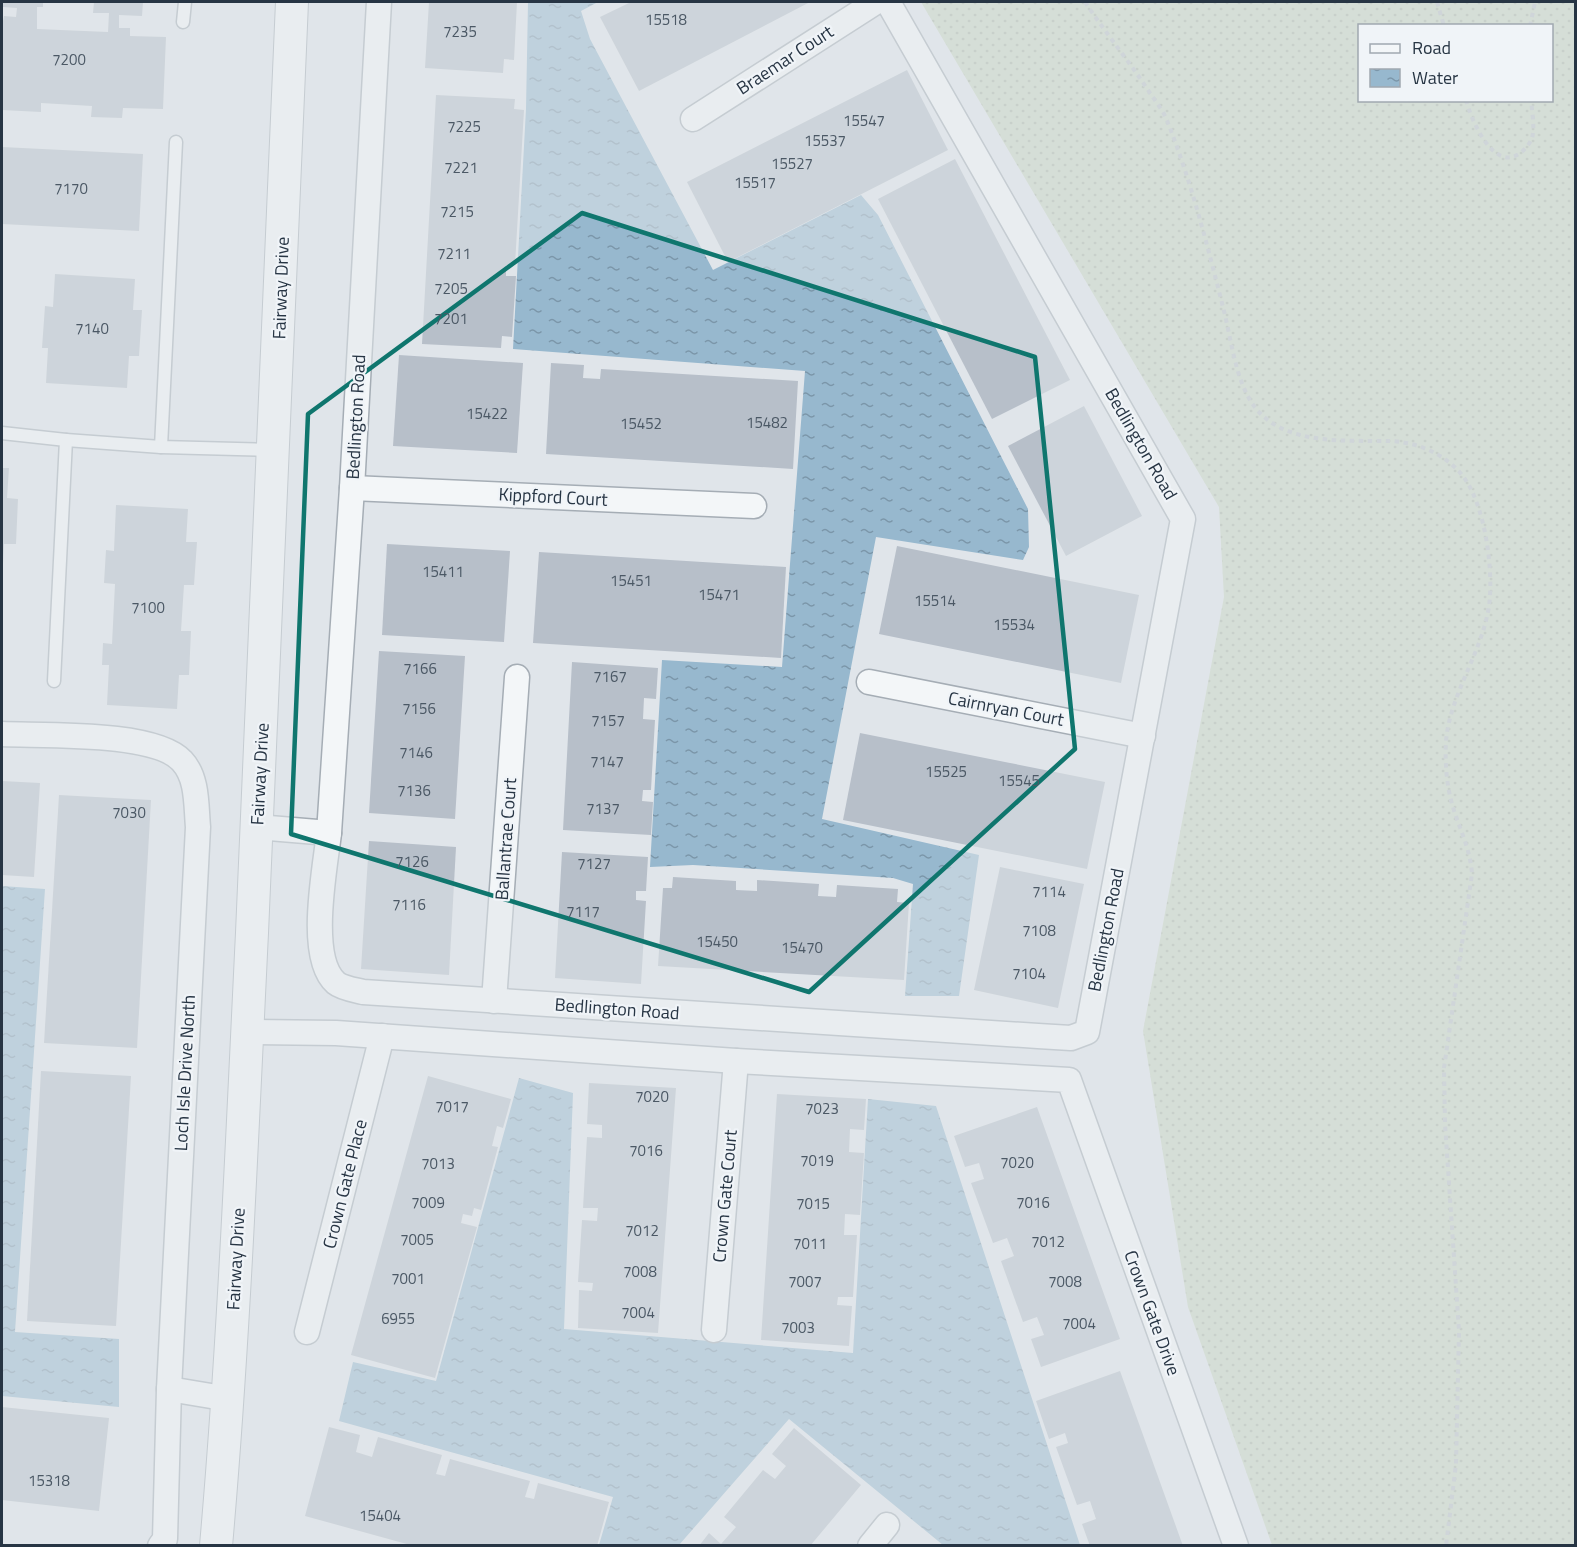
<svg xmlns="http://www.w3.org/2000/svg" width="1577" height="1547" viewBox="0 0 1577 1547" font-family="'Titillium Web',sans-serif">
	<defs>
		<pattern id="grass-dots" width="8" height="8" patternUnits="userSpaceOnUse" patternTransform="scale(1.5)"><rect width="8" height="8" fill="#c8d5c0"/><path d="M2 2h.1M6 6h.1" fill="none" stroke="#acb7a6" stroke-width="1.8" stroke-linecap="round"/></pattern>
		<pattern id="water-ripples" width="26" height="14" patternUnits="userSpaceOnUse" patternTransform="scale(1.5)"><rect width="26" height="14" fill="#97b8ce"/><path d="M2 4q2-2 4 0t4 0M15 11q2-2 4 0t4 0" fill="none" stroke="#7b96a9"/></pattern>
	</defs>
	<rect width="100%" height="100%" fill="#e0e5ea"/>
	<!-- grass -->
	<path fill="url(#grass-dots)" fill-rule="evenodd" d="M921,2H1575V1545H1272L1188,1307L1143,1031L1224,597L1219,507ZM1360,26H1552V100H1360Z"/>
	<!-- water -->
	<g fill="url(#water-ripples)">
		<path d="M528,2H598L581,11L590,39L713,270L861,195L878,215L1028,509L1029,547L1023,560L876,537L822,819L979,855L959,996H905L913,884L893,878L693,865L650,867L662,660L782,667L805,371L513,349L526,109Z"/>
		<path d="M2,886L45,889L15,1332L119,1339V1407L2,1396Z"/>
		<path d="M519,1078L573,1093L564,1329L853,1353L868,1099L936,1106L1080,1545H943L789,1419L679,1545H599L613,1497L339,1421L353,1362L436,1381Z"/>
	</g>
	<!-- building -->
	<g fill="#b7bfc9">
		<path d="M3,2H43V7H37V29L108,32L109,13H93L94,2H143L142,16L119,15V28H130V36L166,37L163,109L123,108L122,118L91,117L92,106L41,103V112L2,110V26L4,16L16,17L17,8L3,7Z"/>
		<path d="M429,2H517L514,60L504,59L503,73L425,68Z"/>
		<path d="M631,2H810L639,91L600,17Z"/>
		<path d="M907,70L948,150L728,262L687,182Z"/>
		<path d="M436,95L515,99L514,109L524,110L515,265H506V276H516L512,337L502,336L501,348L422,344Z"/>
		<path d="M2,147L143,154L139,231L2,224Z"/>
		<path d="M955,159L1070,380L992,419L878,199Z"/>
		<path d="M55,274L135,279L133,310H142L139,356H129L127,388L46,383L48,348H42L45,306L53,307Z"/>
		<path d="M399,355L523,363L517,453L393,446Z"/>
		<path d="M551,363L584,365L583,378L600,379L601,369L798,381L793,469L546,454Z"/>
		<path d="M1084,406L1142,516L1066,556L1008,446Z"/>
		<path d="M2,468H9L7,498L18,499L16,544H4L3,564Z"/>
		<path d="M116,505L188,509L186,542H197L194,585H184L181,631H191L189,675H179L177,709L107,705L109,665H102L103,643L112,644L115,584L104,583L106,550L114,551Z"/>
		<path d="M387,544L510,551L504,642L382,635Z"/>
		<path d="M897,546L1139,595L1121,683L879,634Z"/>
		<path d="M539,552L786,567L781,658L533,643Z"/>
		<path d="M379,651L465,656L455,819L369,813Z"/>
		<path d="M572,662L658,668L656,699L644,698L643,719L655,720L651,790H643L642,801L653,802L651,835L563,830Z"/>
		<path d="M860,733L1105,782L1087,869L843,820Z"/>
		<path d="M2,781L40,783L34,877L2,875Z"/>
		<path d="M59,795L151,800L137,1048L44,1043Z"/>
		<path d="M369,841L456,847L449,975L361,969Z"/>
		<path d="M562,852L648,857L646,891H636V900L646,901L641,984L555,978Z"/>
		<path d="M1000,867L1084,884L1058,1008L974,990Z"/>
		<path d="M673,877L736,881V890L757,891V880L819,884L818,896L836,897L837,885L898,889L897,902L909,903L904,980L658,966L663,888H672Z"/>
		<path d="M41,1071L131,1076L116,1326L27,1321Z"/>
		<path d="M428,1076L511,1099L503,1128L497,1126L492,1146L498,1147L481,1210L474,1208L472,1216L463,1214L461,1223L477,1227L435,1378L351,1355Z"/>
		<path d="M589,1083L676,1088L658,1333L578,1328L579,1290L592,1291L593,1283L578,1282L582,1220L597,1221L598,1208H583L587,1137L602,1138V1125L587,1124Z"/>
		<path d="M777,1094L866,1099L864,1130L850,1129L849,1152L864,1153L860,1215L845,1214L844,1235H857L853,1297H838L837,1305L852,1306L849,1346L761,1340Z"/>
		<path d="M1037,1107L1120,1339L1041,1367L1031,1339L1044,1335L1037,1317L1023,1322L1001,1261L1014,1256L1007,1238L993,1243L971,1183L984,1179L979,1163L965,1167L954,1136Z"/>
		<path d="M1120,1371L1183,1546H1090L1082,1524L1096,1519L1090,1501L1077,1505L1056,1447L1068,1443L1065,1433L1049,1439L1036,1401Z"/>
		<path d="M2,1407L109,1418L99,1511L2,1500Z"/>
		<path d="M329,1427L360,1435L356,1452L372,1457L378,1437L442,1455L436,1474L445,1476L450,1459L530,1481L525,1497L534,1499L538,1483L609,1502L597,1546H414L305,1516Z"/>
		<path d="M794,1428L861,1485L810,1546H699L709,1533L721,1544L736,1527L724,1517L763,1470L775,1479L786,1466L772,1454Z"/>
	</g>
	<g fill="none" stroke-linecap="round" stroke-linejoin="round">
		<!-- service casing -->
		<g stroke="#a5adb5" stroke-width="15">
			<g id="service">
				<path d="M183,22L185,2"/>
				<path d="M2,433L66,440L54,681"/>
				<path d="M66,440L161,447L275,450"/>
				<path d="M161,447L176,142"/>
			</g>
		</g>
		<!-- minor casing -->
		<g stroke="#a5adb5" stroke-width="27">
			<g id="minor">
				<path d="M693,119L876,2"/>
				<path d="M352,488L754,506"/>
				<path d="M869,682L1143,736"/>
				<path d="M2,734C42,736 155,731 182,761C198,778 196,806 198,827L169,1389L165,1539L160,1546"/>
				<path d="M257,827L329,833L352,488L379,2"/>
				<path d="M329,833C325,869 307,958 336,983C342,988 355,990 363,992L1038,1036L1071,1038L1087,1032L1183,519L888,2"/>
				<path d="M494,1001L517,677"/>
				<path d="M247,1032L336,1033L736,1061L1069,1080L1236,1546"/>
				<path d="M714,1330L736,1061"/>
				<path d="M307,1332L382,1036"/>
				<path d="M169,1389L229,1399"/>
				<path d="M870,1546L887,1525"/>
			</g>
		</g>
		<!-- tertiary casing -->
		<g stroke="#a5adb5" stroke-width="34">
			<path id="tertiary" d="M216,1546C234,1342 242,1137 252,933C267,622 280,312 292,2"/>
		</g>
		<!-- path -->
		<g stroke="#bac0c6" stroke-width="4" stroke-dasharray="4.5 4.5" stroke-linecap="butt">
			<path d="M1085,2C1105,32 1128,60 1148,90C1155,101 1164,111 1168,123C1192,184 1208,248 1224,311C1231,339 1235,375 1250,400C1278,447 1344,440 1390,441C1417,442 1445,454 1462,475C1485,503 1494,571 1489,606C1482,653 1450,694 1446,741C1445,759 1446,778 1450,796C1456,823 1470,845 1472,874L1444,1068L1445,1124L1459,1331L1456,1464L1446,1546"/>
			<path d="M1437,2L1444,26"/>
			<path d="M1530,26L1535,2"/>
			<path d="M1466,100C1471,119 1492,169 1517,155C1522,153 1530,144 1532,138C1535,127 1532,112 1531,100"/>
		</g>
		<!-- service -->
		<use href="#service" stroke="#f3f6f8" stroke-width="12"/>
		<!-- minor -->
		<use href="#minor" stroke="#f3f6f8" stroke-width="24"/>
		<!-- tertiary -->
		<use href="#tertiary" stroke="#f3f6f8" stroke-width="32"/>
	</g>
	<!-- marked area -->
	<path d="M0 0H1577V1547H0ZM582,213L1035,357L1075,749L809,992L291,834L308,414Z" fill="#e0e5ea" fill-opacity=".55" fill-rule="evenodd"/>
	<path fill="none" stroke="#0f766e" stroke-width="4.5" stroke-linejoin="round" d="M582,213L1035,357L1075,749L809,992L291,834L308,414Z"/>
	<g text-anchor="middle" stroke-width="4.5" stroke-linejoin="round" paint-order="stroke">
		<!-- number labels -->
		<g font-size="15" fill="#4b5865">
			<text x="666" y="25">15518</text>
			<text x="460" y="37">7235</text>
			<text x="69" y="65">7200</text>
			<text x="864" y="126">15547</text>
			<text x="464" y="132">7225</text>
			<text x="825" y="146">15537</text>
			<text x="792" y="169">15527</text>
			<text x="461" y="173">7221</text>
			<text x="755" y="188">15517</text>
			<text x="71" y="194">7170</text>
			<text x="457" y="217">7215</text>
			<text x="454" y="259">7211</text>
			<text x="451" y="294">7205</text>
			<text x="451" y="324">7201</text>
			<text x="92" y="334">7140</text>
			<text x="487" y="419">15422</text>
			<text x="767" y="428">15482</text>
			<text x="641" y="429">15452</text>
			<text x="443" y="577">15411</text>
			<text x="631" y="586">15451</text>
			<text x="719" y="600">15471</text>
			<text x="935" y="606">15514</text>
			<text x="148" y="613">7100</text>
			<text x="1014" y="630">15534</text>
			<text x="420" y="674">7166</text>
			<text x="610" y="682">7167</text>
			<text x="419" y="714">7156</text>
			<text x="608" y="726">7157</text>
			<text x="416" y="758">7146</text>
			<text x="607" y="767">7147</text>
			<text x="946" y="777">15525</text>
			<text x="1019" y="786">15545</text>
			<text x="414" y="796">7136</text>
			<text x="603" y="814">7137</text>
			<text x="129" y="818">7030</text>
			<text x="412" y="867">7126</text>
			<text x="594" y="869">7127</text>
			<text x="1049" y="897">7114</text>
			<text x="409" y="910">7116</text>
			<text x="583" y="917">7117</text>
			<text x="1039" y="936">7108</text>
			<text x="717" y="947">15450</text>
			<text x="802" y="953">15470</text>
			<text x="1029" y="979">7104</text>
			<text x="652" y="1102">7020</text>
			<text x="452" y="1112">7017</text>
			<text x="822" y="1114">7023</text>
			<text x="646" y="1156">7016</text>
			<text x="817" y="1166">7019</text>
			<text x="1017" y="1168">7020</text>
			<text x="438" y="1169">7013</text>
			<text x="428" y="1208">7009</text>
			<text x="1033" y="1208">7016</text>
			<text x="813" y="1209">7015</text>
			<text x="642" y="1236">7012</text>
			<text x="417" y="1245">7005</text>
			<text x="1048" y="1247">7012</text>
			<text x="810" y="1249">7011</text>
			<text x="640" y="1277">7008</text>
			<text x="408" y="1284">7001</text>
			<text x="805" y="1287">7007</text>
			<text x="1065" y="1287">7008</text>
			<text x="638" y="1318">7004</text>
			<text x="398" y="1324">6955</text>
			<text x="1079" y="1329">7004</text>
			<text x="798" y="1333">7003</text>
			<text x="49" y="1486">15318</text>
			<text x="380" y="1521">15404</text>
		</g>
		<!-- street labels -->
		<g font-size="18" fill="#273544" stroke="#f0f4f8">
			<text transform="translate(785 60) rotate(-33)" y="6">Braemar Court</text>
			<text transform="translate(281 288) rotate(-88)" y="6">Fairway Drive</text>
			<text transform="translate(356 417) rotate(-87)" y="6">Bedlington Road</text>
			<text transform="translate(1141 444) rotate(60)" y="6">Bedlington Road</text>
			<text transform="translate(553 497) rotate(3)" y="6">Kippford Court</text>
			<text transform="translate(1006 709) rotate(11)" y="6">Cairnryan Court</text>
			<text transform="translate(260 774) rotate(-87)" y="6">Fairway Drive</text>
			<text transform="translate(506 839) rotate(-86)" y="6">Ballantrae Court</text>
			<text transform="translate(1106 930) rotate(-79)" y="6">Bedlington Road</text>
			<text transform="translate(617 1009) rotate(4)" y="6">Bedlington Road</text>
			<text transform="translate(185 1073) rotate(-87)" y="6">Loch Isle Drive North</text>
			<text transform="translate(345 1184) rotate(-76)" y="6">Crown Gate Place</text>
			<text transform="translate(725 1196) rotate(-85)" y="6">Crown Gate Court</text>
			<text transform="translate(236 1259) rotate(-87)" y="6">Fairway Drive</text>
			<text transform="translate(1152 1313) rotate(70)" y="6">Crown Gate Drive</text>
		</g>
	</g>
	<!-- border -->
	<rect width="1577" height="1547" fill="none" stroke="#273544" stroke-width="6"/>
	<!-- legend -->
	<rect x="1358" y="24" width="195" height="78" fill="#f0f4f8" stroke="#a0a8b0" stroke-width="1.5"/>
	<rect x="1370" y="44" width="30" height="9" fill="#f3f6f8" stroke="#a0a8b0" stroke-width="1.5"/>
	<text x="1412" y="54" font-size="18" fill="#273544">Road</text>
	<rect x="1370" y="69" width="30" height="18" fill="url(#water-ripples)" stroke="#a0a8b0" stroke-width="1.5"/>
	<text x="1412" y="84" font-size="18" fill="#273544">Water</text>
</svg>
